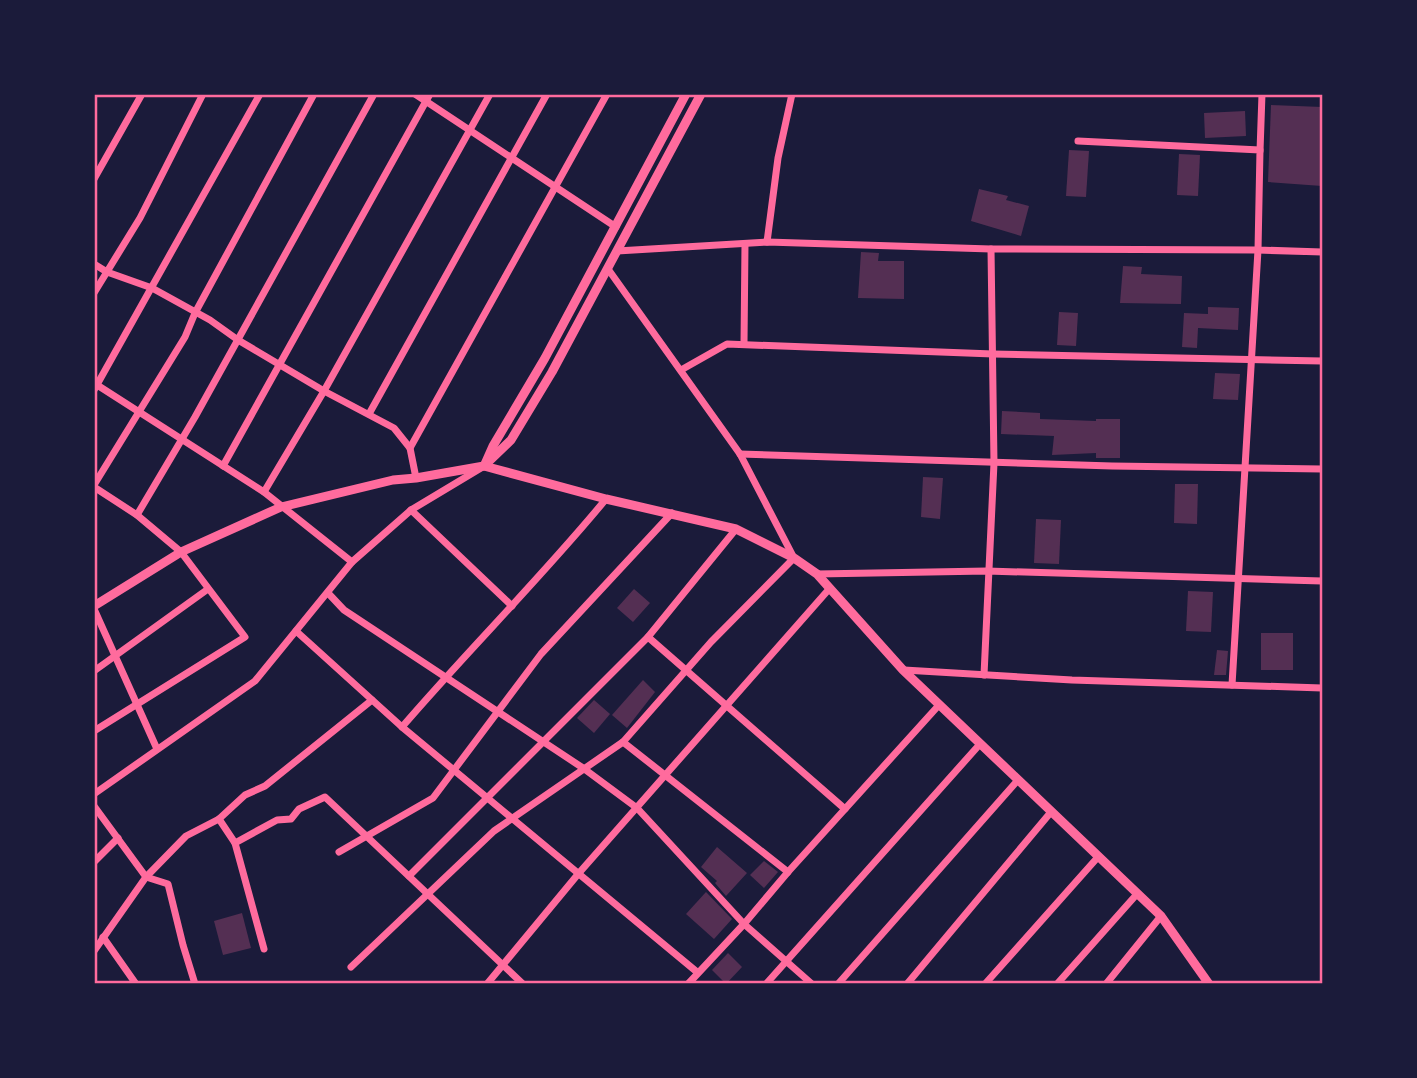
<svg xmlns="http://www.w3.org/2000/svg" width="1417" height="1078" viewBox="0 0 1417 1078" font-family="'Titillium Web',sans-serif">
	<rect width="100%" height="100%" fill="#1b1b3a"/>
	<!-- building -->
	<g fill="#542f53">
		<path d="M1271,105L1322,107V186L1268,182Z"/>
		<path d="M1245,111L1246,136L1205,138L1204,113Z"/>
		<path d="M1069,150L1089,151L1086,197L1066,196Z"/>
		<path d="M1179,154L1200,155L1198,196L1177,195Z"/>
		<path d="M979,189L1008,196L1006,200L1029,206L1021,236L971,221Z"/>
		<path d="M861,252L879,253L878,261H904V299L858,298Z"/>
		<path d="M1123,266L1142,267L1141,274L1182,276L1181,304L1120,303Z"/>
		<path d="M1208,307L1239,308L1238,330L1198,328L1197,348L1182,347L1184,313L1208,314Z"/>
		<path d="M1059,312L1078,313L1076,346L1057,345Z"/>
		<path d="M1215,373L1240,374L1238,400L1213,399Z"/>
		<path d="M1002,411L1040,413V419L1096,421V419H1120V458H1096V453L1052,455L1054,436L1001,434Z"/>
		<path d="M923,477L943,478L940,519L921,517Z"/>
		<path d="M1175,484H1198L1197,524L1174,523Z"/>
		<path d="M1036,519L1061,520L1059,564L1034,563Z"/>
		<path d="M634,589L650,603L633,622L617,608Z"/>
		<path d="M1188,591L1213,592L1211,632L1186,631Z"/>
		<rect x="1261" y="633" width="32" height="37"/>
		<path d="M1217,650L1228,651L1226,675H1214Z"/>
		<path d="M643,680L655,692L627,728L612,715Z"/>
		<path d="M594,700L610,714L594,733L577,718Z"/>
		<path d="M717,847L747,873L726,896L715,883L717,881L701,867Z"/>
		<path d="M764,861L778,872L764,888L750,875Z"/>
		<path d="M706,892L732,919L714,939L686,914Z"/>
		<path d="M242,913L251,948L223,955L214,921Z"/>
		<path d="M728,953L742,967L726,984L712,970Z"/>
	</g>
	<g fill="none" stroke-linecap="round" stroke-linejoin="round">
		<!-- minor -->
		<g stroke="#ff6b9d" stroke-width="7">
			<path d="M415,94L616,227"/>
			<path d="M1078,141L1260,150L1258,250L1322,252"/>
			<path d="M1260,151L1262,94"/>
			<path d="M94,179L142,94"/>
			<path d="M767,242L778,158L792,94"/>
			<path d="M617,251L767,242L991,249L1258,250L1232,685"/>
			<path d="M94,264L107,272L152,288L210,320L238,340L324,391L394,428L410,448L416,478"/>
			<path d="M94,293L140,218L203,94"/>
			<path d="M744,344L745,244"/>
			<path d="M681,370L727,344L993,354L1322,361"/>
			<path d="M94,383L264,492L352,562L255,681L94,794"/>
			<path d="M94,390L260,94"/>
			<path d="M369,414L547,94"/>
			<path d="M410,448L607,94"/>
			<path d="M740,454L1112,466L1322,469"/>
			<path d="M223,466L430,94"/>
			<path d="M94,485L185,337L195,313L314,94"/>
			<path d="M94,487L137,515L181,552L245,637L94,731"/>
			<path d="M264,492L324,391L490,94"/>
			<path d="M411,510L512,606"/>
			<path d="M137,515L195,417L374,94"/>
			<path d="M352,562L411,510L481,468"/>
			<path d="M817,574L987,571L1322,581"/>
			<path d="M328,593L344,610L583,768L637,808L744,924L812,984"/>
			<path d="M94,609L157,749"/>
			<path d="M296,631L402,727L697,972"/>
			<path d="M648,637L736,529"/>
			<path d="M904,670L1072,680L1322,688"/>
			<path d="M94,671L208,589"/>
			<path d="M984,675L994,463L991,249"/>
			<path d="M402,727C469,649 541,578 606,499"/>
			<path d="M623,742L788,872"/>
			<path d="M94,806L146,877L168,884L183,945L195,984"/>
			<path d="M219,819L235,843L264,949"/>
			<path d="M235,843L277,820L291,819L299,809L325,797L523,984"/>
			<path d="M339,852L433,798L541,654L672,513"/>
			<path d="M94,862L118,838"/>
			<path d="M409,876L648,637L845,809"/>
			<path d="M103,937L136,984"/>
			<path d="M94,951L146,877L186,836L219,819L245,795L265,786L372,700"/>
			<path d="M351,967L494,831L623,742L711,642L794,558L740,454L608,269"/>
			<path d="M487,984L579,873L830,588"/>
			<path d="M688,984L744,924L788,872L939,705"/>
			<path d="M766,984L980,744"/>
			<path d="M838,984L1018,780"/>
			<path d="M907,984L1051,812"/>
			<path d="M985,984L1098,857"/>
			<path d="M1057,984L1137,894"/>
			<path d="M1106,984L1161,916"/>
		</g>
		<!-- tertiary -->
		<g stroke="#ff6b9d" stroke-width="9">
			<path d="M485,464L493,446L545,358L686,94"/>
			<path d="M484,466L511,440L552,372L701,94"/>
			<path d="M94,606L181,552L281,507L393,480L416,478L484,466L606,499L736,529L794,558L817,574L903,670L1161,916L1209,984"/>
		</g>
	</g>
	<!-- border -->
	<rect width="1417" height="1078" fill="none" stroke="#1b1b3a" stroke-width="192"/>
	<rect x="96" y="96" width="1225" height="886" fill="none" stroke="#ff6b9d" stroke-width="2.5"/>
</svg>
